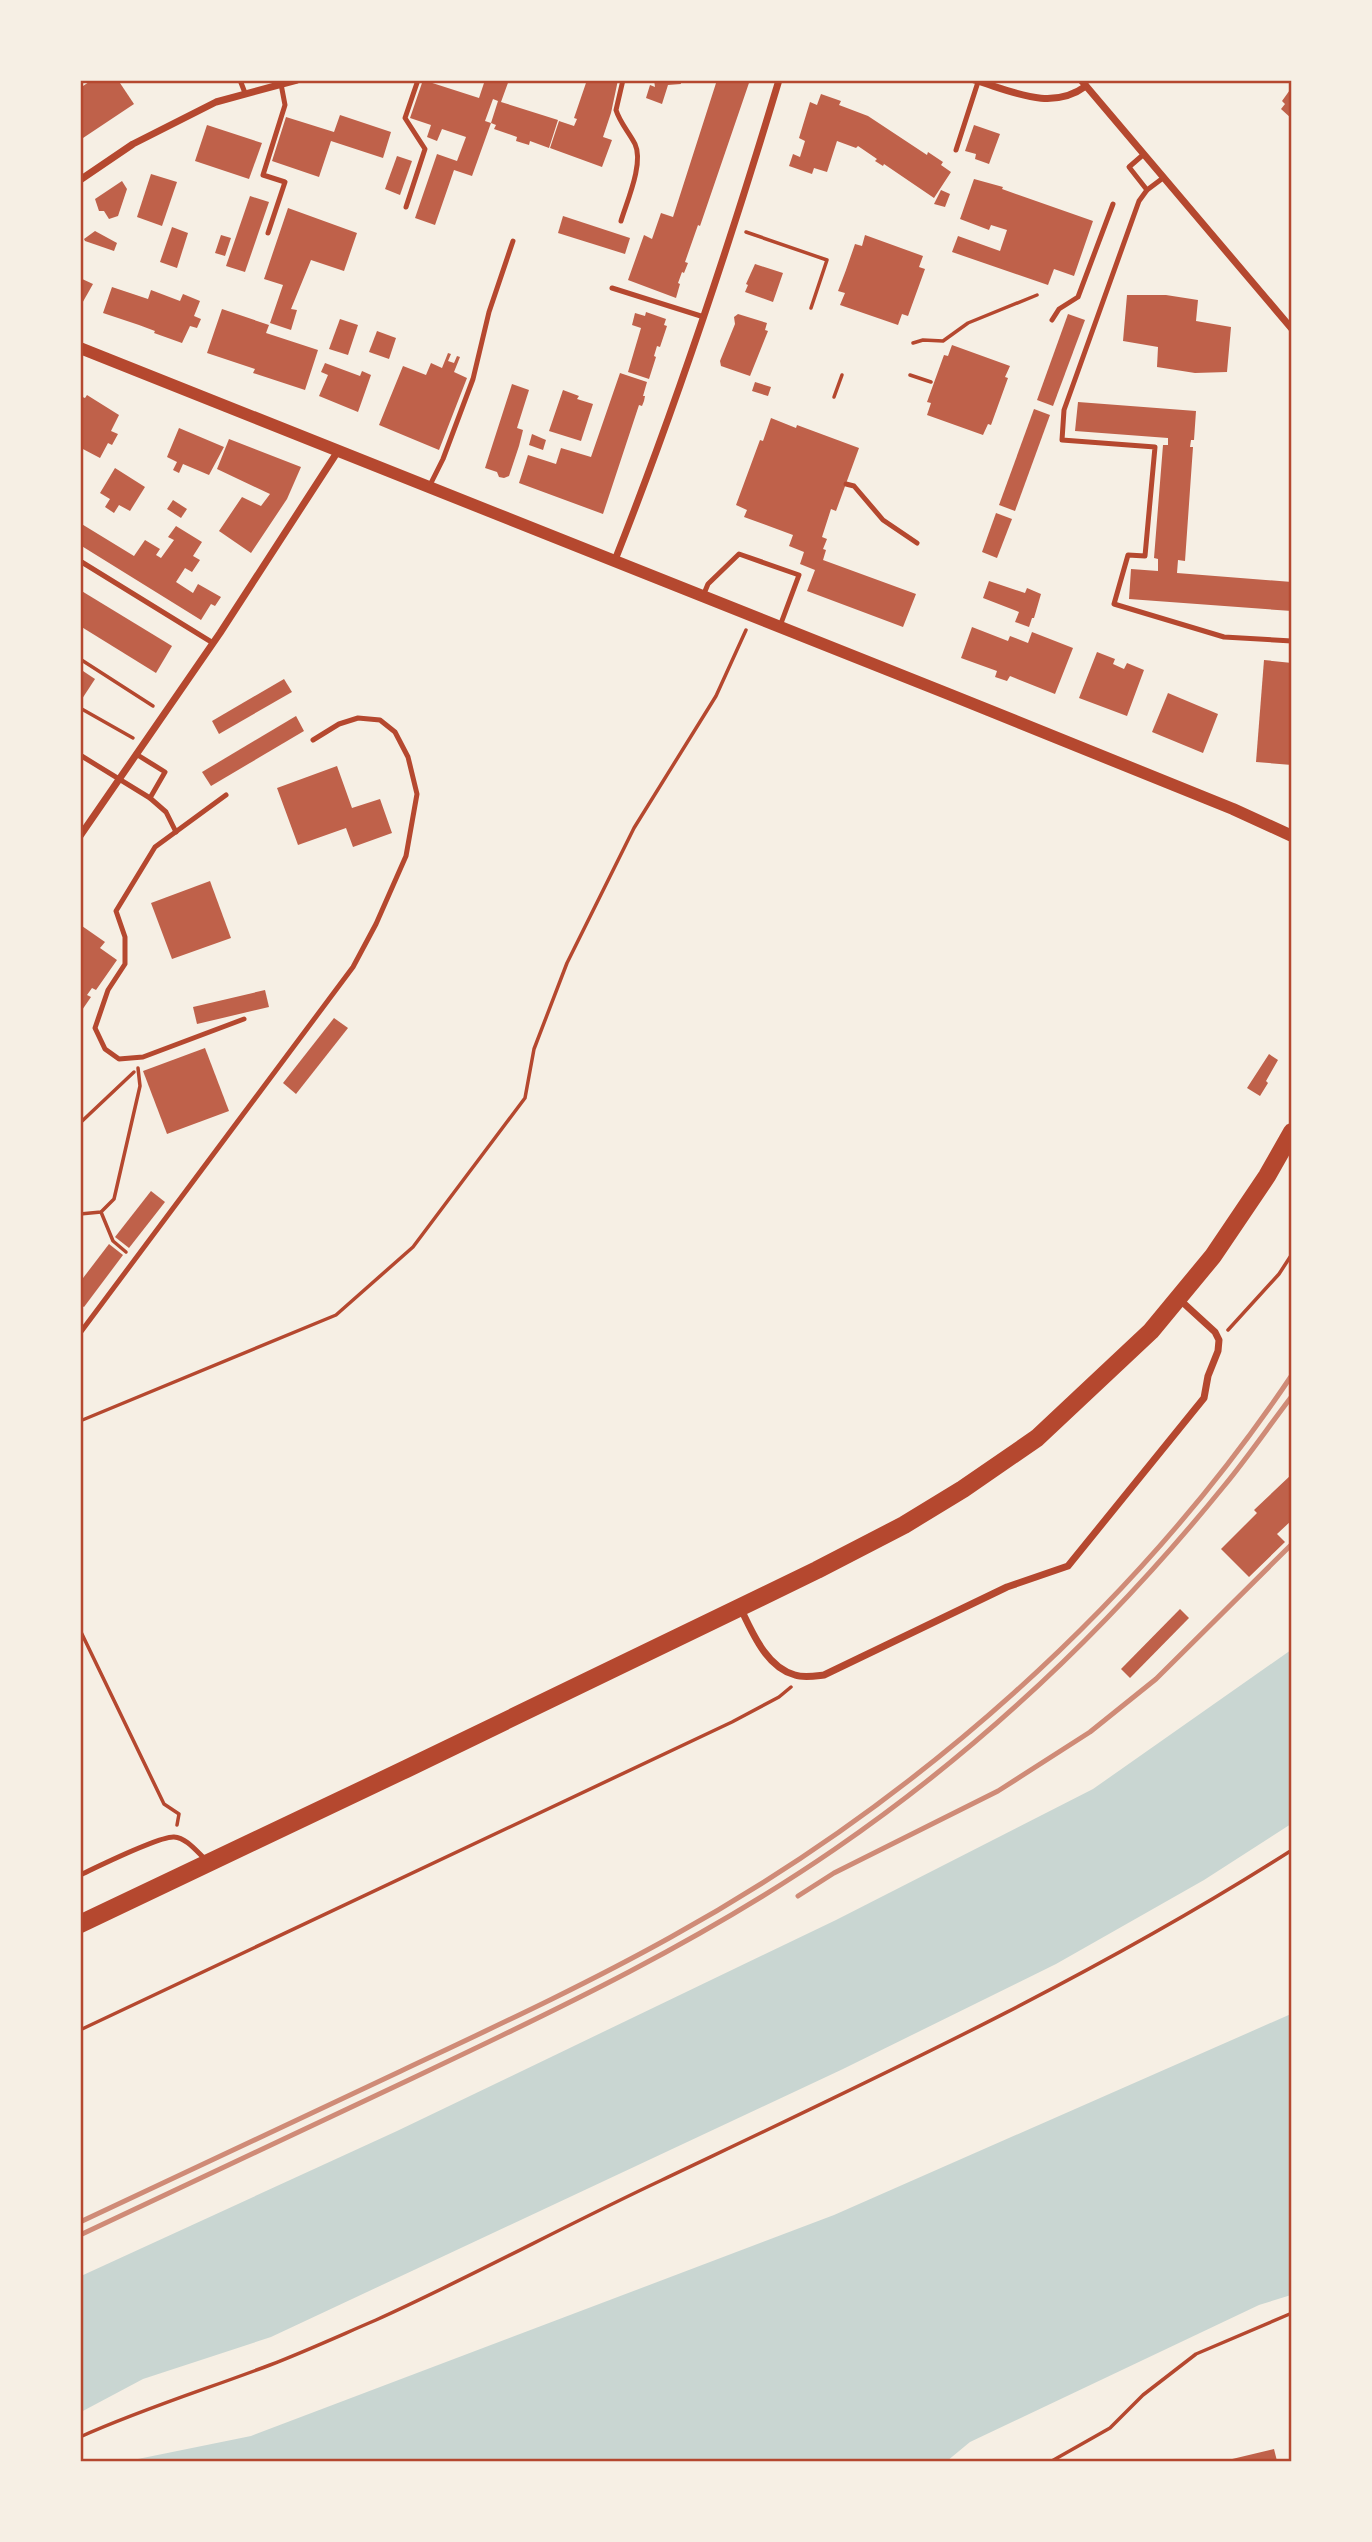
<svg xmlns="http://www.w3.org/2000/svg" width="1372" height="2542" viewBox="0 0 1372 2542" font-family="Arial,sans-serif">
	<rect width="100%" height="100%" fill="#f6efe4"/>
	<!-- water -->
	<g fill="#c9d6d2">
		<path d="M1291,1650V1824L1204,1880L1056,1964L843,2069L271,2337L143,2379L81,2412V2276L397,2131L836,1920L1093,1789Z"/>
		<path d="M1291,2014V2295L1259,2305L970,2442L947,2461H128L251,2436L834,2215Z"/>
	</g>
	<!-- building -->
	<g fill="#bf614a">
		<path d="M92,80H118L134,104L80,140V88Z"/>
		<path d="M423,80L479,98L485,80H509L501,102L558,120L549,148L530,141L529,145L516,141L517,137L494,129L496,125L491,123L498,101L493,99L485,121L491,123L472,176L454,170L435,225L415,218L437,154L457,161L466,137L442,129L437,141L427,137L431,125L410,118Z"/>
		<path d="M587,80H618L611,113L603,137L612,140L602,167L550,148L559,121L574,126L577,119L574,118Z"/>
		<path d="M654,80H680L681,84L668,85L662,104L646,98L650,85L655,87Z"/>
		<path d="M717,80H750L700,226L698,225L685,262L688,263L684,273L682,272L678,283L680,284L676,298L628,280L644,235L652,239L661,213L673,217Z"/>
		<path d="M1292,87V119L1281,109L1285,104L1282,101Z"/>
		<path d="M821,94L841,101L839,105L868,116L927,155L928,152L943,162L941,165L951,172L934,198L884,164L883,166L875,161L877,159L858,146L856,148L837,141L827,172L814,168L812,174L789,166L793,154L800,157L805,141L799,138L810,102L817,105Z"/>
		<path d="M340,115L391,132L383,158L331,141L319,177L272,161L286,117L334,132Z"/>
		<path d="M207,125L262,143L249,179L195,161Z"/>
		<path d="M974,125L1000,134L989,164L975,159L976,154L965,151Z"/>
		<path d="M397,156L412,161L400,195L385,189Z"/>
		<path d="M151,174L177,182L162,226L137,217Z"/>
		<path d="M974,179L1003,187L1002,189L1093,221L1074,276L1054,269L1048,285L952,252L958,236L1000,251L1007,230L991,225L989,230L960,219Z"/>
		<path d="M122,181L127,189L118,216L109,219L104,211H99L95,199Z"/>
		<path d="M941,190L950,194L945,207L934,204Z"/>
		<path d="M250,196L269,202L245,272L226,266Z"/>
		<path d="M288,208L357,233L344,271L311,260L291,309L297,310L291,330L270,323L283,285L264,279Z"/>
		<path d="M563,216L630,238L625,254L558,233Z"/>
		<path d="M172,227L188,233L177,268L160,262Z"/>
		<path d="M95,231L117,243L114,251L85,241L84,239Z"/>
		<path d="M221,235L231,238L225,256L215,253Z"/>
		<path d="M865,235L923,256L919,267L925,269L908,316L902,314L898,325L840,305L845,293L838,291L846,270L855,244L862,246Z"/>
		<path d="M755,264L783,273L773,302L745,292L748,285L746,284Z"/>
		<path d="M80,278L93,284L80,307Z"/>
		<path d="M112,287L148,299L151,290L180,301L183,294L200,301L194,316L201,319L197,328L190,326L182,343L154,333L155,331L139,325L103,313Z"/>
		<path d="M1127,295H1166L1198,300L1196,321L1231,327L1227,372L1195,373L1157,367L1158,347L1123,341Z"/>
		<path d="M222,309L269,325L266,333L318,350L305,390L253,373L255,369L207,353Z"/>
		<path d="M646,312L666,319L664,325L667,326L660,347L657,346L654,356L656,357L649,379L628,372L641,328L632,325L635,313L645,316Z"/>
		<path d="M738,314L767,323L765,330L768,331L750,376L721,366L720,361L735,324L734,317Z"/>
		<path d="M1068,314L1085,320L1053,406L1037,400Z"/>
		<path d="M340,319L358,325L348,355L329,349Z"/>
		<path d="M377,331L396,338L389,359L369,352Z"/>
		<path d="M952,345L1010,366L1005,377L1008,378L991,425L988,424L983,435L927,415L931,403L927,402L944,355L948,356Z"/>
		<path d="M448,353L451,354L448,361L454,363L457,356L460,357L454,372L467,378L439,450L379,425L403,366L426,375L431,363L442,368Z"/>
		<path d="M325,363L360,376L362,371L371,375L358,412L319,396L328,375L321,372Z"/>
		<path d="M620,373L647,382L643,396H645L644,401L642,406L639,405L603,514L519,483L528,455L556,464L561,448L591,457Z"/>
		<path d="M755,382L771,387L768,396L752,391Z"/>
		<path d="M512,384L529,390L517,428L523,430L519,446L509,476L504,478L499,477L497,472L485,468Z"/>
		<path d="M563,390L579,396L577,399L593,404L581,441L549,431Z"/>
		<path d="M87,395L119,415L111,431L118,434L112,445L108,443L100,458L81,448L83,442L80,441V396L85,398Z"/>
		<path d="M1078,402L1196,411L1194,440H1191L1190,447H1193L1185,561L1178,560L1177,573L1292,582V611L1129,599L1131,569L1158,571V559L1154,558L1163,445H1168V438L1075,431Z"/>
		<path d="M1034,409L1050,415L1015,511L999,505Z"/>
		<path d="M771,418L796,428L797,425L859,448L836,511L831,509L822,537L827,539L823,549L826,550L823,560L916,594L903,627L807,591L815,570L800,564L804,552L789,546L793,535L744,517L747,510L736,505L760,440L763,441Z"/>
		<path d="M179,428L224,447L209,475L183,464L179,473L173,470L177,462L167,457Z"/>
		<path d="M532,434L546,440L543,450L529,445Z"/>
		<path d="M229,439L301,467L287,499L251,553L219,531L242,497L261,506L270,494L217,469Z"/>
		<path d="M115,468L145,487L130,511L119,505L114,513L105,507L110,499L100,493Z"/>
		<path d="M173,500L187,509L181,518L167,509Z"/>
		<path d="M996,513L1012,519L997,558L982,552Z"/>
		<path d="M80,523L134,556L145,540L160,549L156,555L161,558L174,540L168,537L176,526L202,542L193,556L200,560L192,572L185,568L176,582L193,593L198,584L221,597L215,606L211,604L201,620L80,545Z"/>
		<path d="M989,581L1025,593L1027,588L1041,594L1034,618H1032L1029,627L1015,622L1019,612L983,598Z"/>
		<path d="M80,590L172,646L156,673L80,626Z"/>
		<path d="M972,627L1008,641L1010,636L1028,643L1032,632L1073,648L1055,694L1010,676L1007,681L995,677L997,671L961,658Z"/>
		<path d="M1097,652L1115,659L1113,664L1124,669L1127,663L1144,670L1127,716L1079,698Z"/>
		<path d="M1264,660L1292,663V765L1256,762Z"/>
		<path d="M80,669L95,679L80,702Z"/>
		<path d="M284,679L292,692L219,734L212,721Z"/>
		<path d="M1168,693L1218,714L1203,753L1152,732Z"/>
		<path d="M296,716L304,731L211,786L202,772Z"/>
		<path d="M337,766L352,808L380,799L392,833L353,847L346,828L298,845L277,788Z"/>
		<path d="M210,881L231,938L172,959L151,903Z"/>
		<path d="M82,926L105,942L100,948L117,960L96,990L92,988L87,995L91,997L80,1013Z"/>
		<path d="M265,990L269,1007L197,1024L193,1007Z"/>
		<path d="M334,1018L348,1028L296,1094L283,1083Z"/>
		<path d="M205,1048L229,1111L167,1134L143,1071Z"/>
		<path d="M1269,1054L1278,1060L1266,1081L1268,1083L1260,1096L1247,1088Z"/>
		<path d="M151,1191L165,1202L129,1248L115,1237Z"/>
		<path d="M109,1244L123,1255L84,1307L80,1305V1282Z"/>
		<path d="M1292,1474V1520L1277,1534L1285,1542L1249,1577L1221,1549L1257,1513L1254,1510Z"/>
		<path d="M1180,1609L1189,1618L1130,1678L1121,1669Z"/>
		<path d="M1274,2449L1277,2461H1228V2460Z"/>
	</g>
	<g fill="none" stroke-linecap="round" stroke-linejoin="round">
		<!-- path -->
		<g stroke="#b5482f" stroke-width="3.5">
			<path d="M746,232L827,260L811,308"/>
			<path d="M913,343L923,340L943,341L968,323L1037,295"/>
			<path d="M910,375L931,382"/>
			<path d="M834,397L842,375"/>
			<path d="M80,659L153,706"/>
			<path d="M80,708L133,738"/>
			<path d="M80,1123L134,1072"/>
			<path d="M101,1212L113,1241L126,1252"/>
			<path d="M80,1214L101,1212L114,1199L140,1086L138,1068"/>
			<path d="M1228,1330L1279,1274L1292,1254"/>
			<path d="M80,1421L336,1315L413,1247L525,1098L534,1049L567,963L634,828L716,696L746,630"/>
			<path d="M80,1630L164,1804L179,1814L177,1825"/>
			<path d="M80,2030L732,1722L779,1697L791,1687"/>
			<path d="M80,2437C142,2409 207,2389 270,2365C306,2351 341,2335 376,2320C473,2276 566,2225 662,2180C876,2078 1092,1978 1292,1850"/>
			<path d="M1050,2462L1110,2428L1143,2395L1196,2354L1292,2313"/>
		</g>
		<!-- service -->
		<g stroke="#b5482f" stroke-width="5">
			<path d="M240,80L245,93"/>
			<path d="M956,150L978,82"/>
			<path d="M1144,154L1129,167L1147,190"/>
			<path d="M1163,178L1147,190L1139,201L1064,410L1062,440L1155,447L1145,556L1128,555L1114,604L1224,637L1292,641"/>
			<path d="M406,207L425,149L405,118L418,80"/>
			<path d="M621,221C627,201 644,163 635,144C629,132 620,123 616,110L623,80"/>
			<path d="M268,233L285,182L263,175L285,105L281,84"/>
			<path d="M612,288L704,317"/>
			<path d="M1052,320L1059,309L1078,297L1113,204"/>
			<path d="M846,484L854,486L883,520L917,543"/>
			<path d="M429,487L443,459L473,379L489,312L513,241"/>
			<path d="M80,561L213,643"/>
			<path d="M703,596L708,584L739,554L799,575L780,626"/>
			<path d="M136,754L165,772L150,798L166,812L176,832"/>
			<path d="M80,755L150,798"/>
			<path d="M226,795L155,847L116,911L125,937V964L108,990L95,1028L105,1049L119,1059L143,1057L244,1019"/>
			<path d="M80,1333L353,967L376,924L406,856L417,794L408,757L395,732L380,720L358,718L339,724L313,740"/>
			<path d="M80,1875C97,1867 159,1836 174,1837C187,1838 197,1852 206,1860"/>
		</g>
		<!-- minor -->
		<g stroke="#b5482f" stroke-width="7">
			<path d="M974,80C1012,91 1051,112 1086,86"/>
			<path d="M1081,80L1292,329"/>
			<path d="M80,180L133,144L216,102L297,80"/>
			<path d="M615,560C677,403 730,243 779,80"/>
			<path d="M80,836L220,633L338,451"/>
			<path d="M740,1607C752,1632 766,1667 795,1675C804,1678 815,1676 824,1675L1007,1587L1068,1566L1204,1398L1208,1376L1218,1351L1219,1340L1215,1332L1179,1299"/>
		</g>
		<!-- tertiary -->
		<path stroke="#b5482f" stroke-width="12" d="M80,348L951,695L1233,809L1292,836"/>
		<!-- primary -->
		<path stroke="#b5482f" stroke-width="18" d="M80,1924L406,1769L817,1570L904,1525L963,1489L1037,1438L1151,1331L1213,1256L1267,1176L1292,1132"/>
		<!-- rail -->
		<g stroke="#cf8b77" stroke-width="5">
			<path d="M798,1896L834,1873L998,1791L1090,1732L1156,1679L1292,1544"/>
			<path d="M80,2222C187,2171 294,2121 401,2071C492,2028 583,1986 671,1937C915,1802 1136,1607 1292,1375"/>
			<path d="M80,2235C191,2182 302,2130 413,2078C559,2009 703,1940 835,1849C982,1748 1112,1624 1224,1486C1248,1457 1269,1426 1292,1396"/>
		</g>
	</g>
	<!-- border -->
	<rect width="1372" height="2542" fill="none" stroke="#f6efe4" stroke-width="164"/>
	<rect x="82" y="82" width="1208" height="2378" fill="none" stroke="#b5482f" stroke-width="2.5"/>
</svg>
